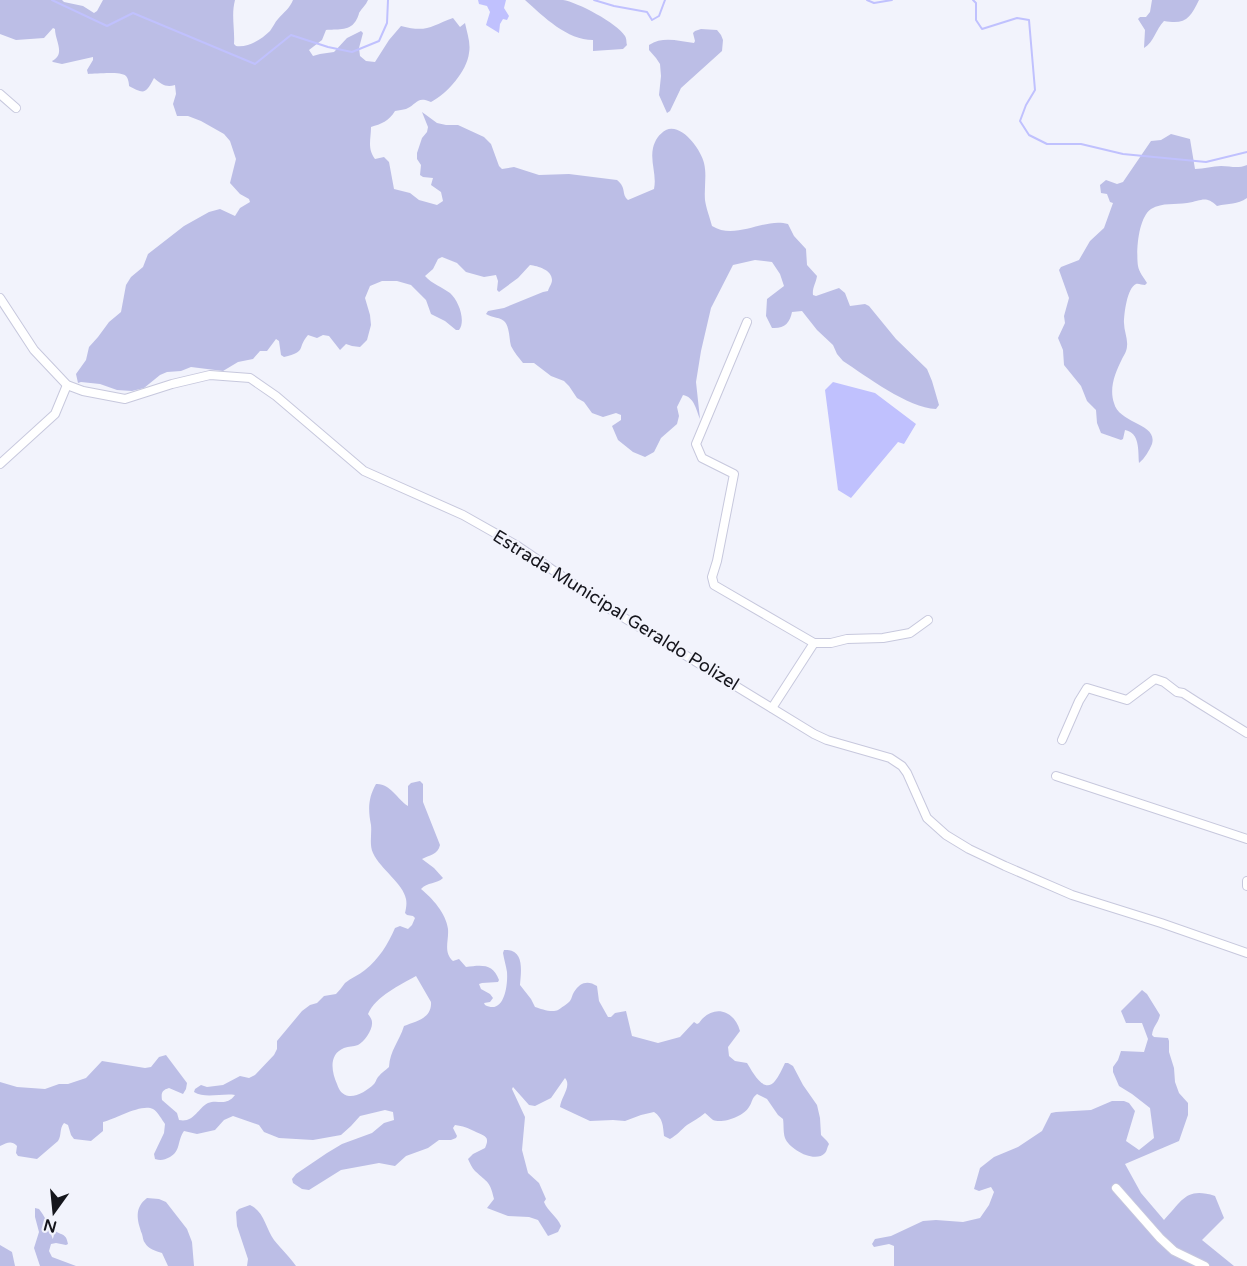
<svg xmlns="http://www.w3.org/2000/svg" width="1247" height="1266" viewBox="0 0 1247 1266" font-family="'Varela Round',sans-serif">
	<rect width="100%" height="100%" fill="#f2f3fc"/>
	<!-- green -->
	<g fill="#bcbee6" fill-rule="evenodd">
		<path d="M0,0H62L64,2L83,6L94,13L97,11L103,0H235C231,15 235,29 234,44L236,46C248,48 262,39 270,31C273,27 275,22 278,19C284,12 290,8 293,0H368C366,5 362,8 359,13C359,15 356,21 355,22C349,31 336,29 326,30L322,40L309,50L313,56L320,54L334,52L347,38L361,31L363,33L359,48L360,56L366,61L375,62L389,40L401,26C427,33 431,26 453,18L460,27L465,23C467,33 471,43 469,53C467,71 447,94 431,102C416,96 418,104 406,109C403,110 399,110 395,111C389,121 381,124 371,127C371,139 367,148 375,159L384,157L389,162L394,189L410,193L419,200L437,205L443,201L441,192L431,185L433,178L423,177L420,175L421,165L417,159V153L422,138L427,132L428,127L422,112L437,123L446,125H458L484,137L491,144L499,166L502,169L514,167L539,175L569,174L617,180C627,188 621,194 628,200L654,189C657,175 650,162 653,148C655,140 659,134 666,130C682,123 701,150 704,163C707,175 704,187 705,200C706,208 710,218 712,226C736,241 764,217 788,224L794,236L806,249L807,265L817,276C816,283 812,288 813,295L816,296L839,288L845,293L850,306L865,304L869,306L896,339L927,369L932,381L939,405L936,409C908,408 866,376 843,361L837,354L833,345L817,330L802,311L792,312C790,323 784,329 772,328L766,316L767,299L784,286L780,274L772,262L755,260L733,265L711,308L701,351L696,382L700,419C696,409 694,397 683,395L677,407L679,416L677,424L661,438L654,452L645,457L633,452L618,440L612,426L621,420V415L616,413L603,417L592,413L584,402L577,398L569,386L564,381L551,376L534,363H523C519,358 514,352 511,346C509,339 510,329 505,322C501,317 492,318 486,314L488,311L504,308L543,292L548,291C549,287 552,284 552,280C552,270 538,266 530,265L518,278L499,292L497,290L498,281L496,275L484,277L466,272L457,263L442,257L438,259L433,269L425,276C432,284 442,287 450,293C459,301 466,321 459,330H456L445,321L431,314L426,300L411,285L397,281H382L370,286L365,298L370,315L371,325L367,340L360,347L352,346L346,344L340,350L329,336L323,335L317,338L308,335C296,349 308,351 284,357L281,355L279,341L276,339L267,351H260L253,359L238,362L223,371L191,367L181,371L167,372L160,375L144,388L132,391L117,390L100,384L81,382L78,383L76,374L86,360L89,347L98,337L109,322L121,312L126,285L131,277L143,267L148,254L184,226L209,212L220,209L235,216L240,208L250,202L249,199L240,194L230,183L236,159L230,141L224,134L201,121L188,116H177L173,104L176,94L175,85C166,88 161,84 154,78C146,93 145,95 129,86C129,83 128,78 126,76C120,71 96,74 88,74L87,70L93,60V57L62,64L53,62L52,61C66,54 55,41 55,29L53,28L44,38L16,40L0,34Z"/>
		<path d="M525,0C535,0 552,0 563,0C577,2 617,23 625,36C627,40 626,41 627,45L623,49L593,51V40C567,40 544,17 525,0Z"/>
		<path d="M1152,0H1199C1190,18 1186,25 1164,21C1156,29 1154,42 1144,48L1145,30L1138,19L1140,17H1146L1150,12Z"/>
		<path d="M701,29L717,30L721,35L723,40L722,51L681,88L670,111L667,113L659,95L661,76L660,64L656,58L649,50V45C663,36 678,41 694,43L695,41L693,33L695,31Z"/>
		<path d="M1171,134L1190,139L1195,169C1204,169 1213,166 1221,166C1231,166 1237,169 1247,165V198C1237,205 1229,203 1217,206C1205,195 1202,201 1187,203C1175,205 1163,202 1151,209C1138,218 1136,252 1138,266C1139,272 1144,278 1147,283L1145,285C1142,285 1138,283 1136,284C1127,288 1124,314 1124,323C1124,331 1128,339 1127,346C1127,351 1124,355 1122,359C1115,373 1109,388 1114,403C1119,424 1158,423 1152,444C1149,451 1145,458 1139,463C1138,450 1140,433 1125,430L1123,439L1121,440L1101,433L1097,423L1096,410L1087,401L1081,386L1064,365L1063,350L1058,338L1065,323L1064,316L1069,298L1059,270L1061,267L1079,260L1090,241L1104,228L1113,203L1110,202L1107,194L1101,193L1100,185L1106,180L1117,184L1123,182L1151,141L1161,140Z"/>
		<path d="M420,781L423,784V802L440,845C438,855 429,855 422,859L434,868L443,878C437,884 427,882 421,889C432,898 446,913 448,929C449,941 443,952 453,961L459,959L466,967C481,965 493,963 499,980L498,982L482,983L479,984L481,989L490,994L493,998L490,1002L484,1003L485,1005C504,1015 508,986 507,972C506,966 504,959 503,953L504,950C525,949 521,971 520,985L531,999L535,1007C541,1009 552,1013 558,1010C561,1008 567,1004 570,1001C572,998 572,995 574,992C580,982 588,980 597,986L599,1001L608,1017H611L615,1013L626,1011L632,1036L658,1043L680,1037L694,1022L697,1024L699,1023C712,1004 734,1009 740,1031L728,1047L729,1056L735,1061L747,1063C752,1071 764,1095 775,1081C779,1076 782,1069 785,1063H788L793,1066L803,1085L817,1105L820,1118L821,1135L827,1141L829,1144C827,1147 827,1151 825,1153C815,1164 789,1149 785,1138C783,1132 784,1125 783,1119L778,1115L767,1099L757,1094C751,1099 753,1101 749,1107C744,1116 723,1124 713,1120C710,1118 708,1115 705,1113C699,1118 693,1121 687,1125C681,1130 677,1135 670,1139L664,1136C663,1126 663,1118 654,1112L641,1115L625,1121L613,1120L590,1121L560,1107C561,1097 572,1086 565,1078L551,1098L535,1106L529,1105L513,1087L512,1089L525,1117L522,1150L528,1173L539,1183L546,1199L544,1202C548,1212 557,1216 561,1226L558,1232L548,1236L538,1220L529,1217L508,1216L487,1208L494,1199C490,1181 488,1183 475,1171C472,1168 470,1163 468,1159L473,1154L485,1148C491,1135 483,1136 474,1131C468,1128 463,1126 455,1125L453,1128L457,1136L456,1138L451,1140H439L428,1148L406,1156L395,1166L379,1163L341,1170L309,1190L302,1189L293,1183L292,1179L296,1174L327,1153L342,1144L372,1133L384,1123L394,1120L393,1112L385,1110L360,1116L351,1126L341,1135L313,1140L279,1138L264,1132L259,1125L233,1116L224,1120L215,1130L197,1134L184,1131C177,1141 181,1151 170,1157C164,1160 161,1161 155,1159L154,1154L164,1133L165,1124C162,1120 158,1112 153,1109C142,1103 115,1119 103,1122V1131L91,1141L74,1139L71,1135L68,1125L64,1123C59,1129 62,1135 58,1141L37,1159L18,1156L16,1153L17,1146C11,1140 7,1143 0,1146V1082L17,1087L45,1089L59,1084H68L86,1078L102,1061L145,1068L151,1067L159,1057L166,1055L187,1083L186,1089L183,1094L169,1088C162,1090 161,1093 162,1100L177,1113L179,1120C194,1123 197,1109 208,1103C218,1099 226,1107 235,1095C222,1093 205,1099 194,1092L195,1089L201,1085L207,1087L223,1085L240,1076L249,1078L255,1075L274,1055L277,1049V1041L302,1011L310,1005L317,1003L324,996L336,994C339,991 342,987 345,983C351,978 359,975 365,970C379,959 388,944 395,928L400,926L408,929L412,925L415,918L413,916L407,915L405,913C406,909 407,904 406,899C403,883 381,870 373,853C369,845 372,834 371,825C368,810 368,798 376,784C390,783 397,799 408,806V786L411,783ZM416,976L431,1002C432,1018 417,1021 404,1026C399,1042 390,1050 389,1067C386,1070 381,1073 379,1076C376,1079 376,1082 374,1084C368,1090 357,1097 349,1096C342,1095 339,1090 337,1084C331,1071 329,1054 344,1048C349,1046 353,1047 358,1045C364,1042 373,1030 372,1022C372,1019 370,1017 368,1014C376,996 400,985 416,976Z"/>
		<path d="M1142,990L1147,994L1160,1015C1158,1024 1153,1026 1152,1035L1154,1037L1168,1038L1169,1041V1052L1174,1068L1175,1082L1179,1093L1188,1103V1115L1179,1141L1125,1164L1141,1193L1164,1220C1183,1200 1186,1187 1215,1196L1224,1218L1202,1240L1234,1266H894V1246L889,1244L874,1247L872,1244L875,1239L891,1236L923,1221L936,1220L963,1222L980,1218L989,1205L994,1192L991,1187L979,1191L974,1189L980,1168L994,1157L1018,1147L1042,1131L1051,1113L1056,1112L1091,1110L1112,1101H1124L1129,1103L1135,1111L1126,1141L1139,1150L1154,1138L1150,1108L1132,1094L1119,1086L1113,1072V1067L1118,1060L1121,1051L1144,1052L1148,1039L1142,1023H1126L1121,1011Z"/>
		<path d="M147,1198L159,1199L166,1202L187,1229L192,1242L194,1266H168L162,1253C156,1251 148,1249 145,1243C143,1241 143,1237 142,1234C137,1220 134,1208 147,1198Z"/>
		<path d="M250,1205C264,1211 266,1229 274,1240C281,1249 290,1257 296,1266H247L248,1259L237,1226L236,1212L239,1209Z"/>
		<path d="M35,1208L39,1209C44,1215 48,1225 54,1230C61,1236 66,1232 68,1244L66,1245L56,1243L51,1244L49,1251L52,1257L76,1266H40L34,1248L39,1232L35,1217Z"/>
		<path d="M0,1245L12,1252L15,1266H0Z"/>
	</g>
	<!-- water -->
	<g fill="#c0c1fe">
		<path d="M478,0H506L504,8L509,16L507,20L503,19L500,24L499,33L486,25L490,12L487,6L479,4Z"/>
		<path d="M833,382L875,393L916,424L904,444L898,442L851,498L838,490L825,390Z"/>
	</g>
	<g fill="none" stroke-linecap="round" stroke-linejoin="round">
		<!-- stream -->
		<g stroke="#c0c1fe" stroke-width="2">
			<path d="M52,0L107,26L133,13L255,64L291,35L328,47L352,52L379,41L387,23L388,0"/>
			<path d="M594,0L614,6L647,12L652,20L659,16L665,0"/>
			<path d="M867,0L874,3L892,0"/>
			<path d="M973,0L976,3V20L982,29L1017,18L1029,20L1035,90L1026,105L1020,121L1029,135L1047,144H1081L1123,154L1206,162L1247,152"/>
		</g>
		<!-- street casing -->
		<g stroke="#c7c8dd" stroke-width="10">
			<g id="street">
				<path d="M0,94L16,108"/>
				<path d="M0,298L34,350L67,385L83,391L125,399L172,384L210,375L250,378L276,396L364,471L463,515L516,545L613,611L814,734L827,740L890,758L902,766L907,773L927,818L946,835L969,849L1005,866L1072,895L1161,923L1247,953"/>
				<path d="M747,322L696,444L702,458L734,474L717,561L712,577L714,585L814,643L772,708"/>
				<path d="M0,464L55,414L67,385"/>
				<path d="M814,643H831L847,639L883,638L910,633L928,620"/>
				<path d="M1062,740L1079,701L1087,688L1127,700L1155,679L1164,682L1177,692L1183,693L1197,702L1247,733"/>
				<path d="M1056,776L1247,839"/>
				<path d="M1247,881V886"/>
				<path d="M1116,1188L1160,1238L1174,1251L1205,1266"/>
			</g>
		</g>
		<!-- street -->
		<use href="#street" stroke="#fff" stroke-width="8"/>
	</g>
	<g text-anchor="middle" stroke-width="4.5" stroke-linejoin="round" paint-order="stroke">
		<!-- street labels -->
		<g font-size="18" fill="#15151c" stroke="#f2f3fc">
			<text transform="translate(616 610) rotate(32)" y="6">Estrada Municipal Geraldo Polizel</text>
		</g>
	</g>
	<!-- north arrow -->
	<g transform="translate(54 1212) rotate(195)" stroke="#f2f3fc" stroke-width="4.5" paint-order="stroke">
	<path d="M0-4.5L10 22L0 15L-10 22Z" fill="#15151c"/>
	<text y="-9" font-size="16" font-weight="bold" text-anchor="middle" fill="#15151c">N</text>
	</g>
</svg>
